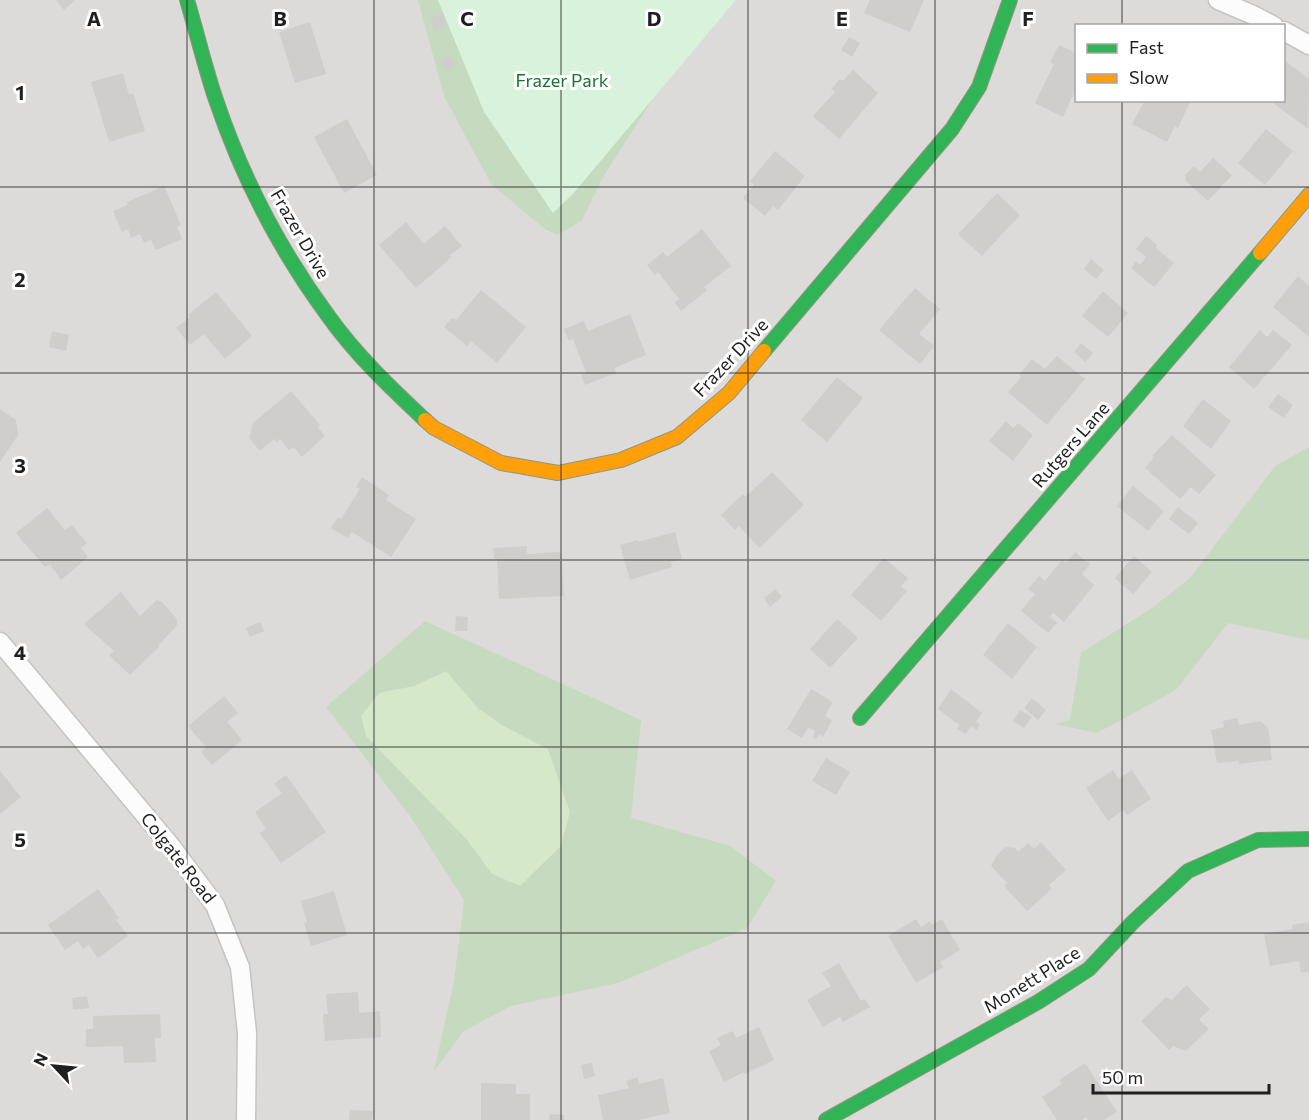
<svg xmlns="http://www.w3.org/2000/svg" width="1309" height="1120" viewBox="0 0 1309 1120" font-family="Commissioner,sans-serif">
	<rect width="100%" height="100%" fill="#edece8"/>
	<!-- residential -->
	<path fill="#dcdbd9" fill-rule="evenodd" d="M0,0H1309V1120H0ZM1076,26H1284V100H1076Z"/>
	<!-- grass -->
	<path fill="#d5e8c9" d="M446,671L478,708L502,725L548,749L570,812L561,846L520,886L492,874L467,840L366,736L361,716L379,693L414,686Z"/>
	<!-- forest -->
	<g fill="#c5dabf" fill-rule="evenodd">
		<path d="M418,0H716L603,177L582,220L558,235L545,229L491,184L444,96Z"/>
		<path d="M1309,447V640L1228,623L1176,690L1097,733L1055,724L1070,720L1081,653L1152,608L1190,578L1275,466Z"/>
		<path d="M425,621L641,720L631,818L730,846L776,881L747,928L618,983L511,1006L464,1031L434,1071L454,982L464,900L410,816L326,707ZM446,671L478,708L502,725L548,749L570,812L561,846L520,886L492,874L467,840L366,736L361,716L379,693L414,686Z"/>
	</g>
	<!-- park -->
	<path fill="#d8f2db" d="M438,0H736L572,195L553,213L484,112Z"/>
	<!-- building -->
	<g fill="#d0cecb">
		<path d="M56,0H75L64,10Z"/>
		<path d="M870,0H924L910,32L864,13Z"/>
		<path d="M442,13L447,26L435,32L429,19Z"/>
		<path d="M310,22L326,74L295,83L279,32Z"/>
		<path d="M849,37L860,43L852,57L841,50Z"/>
		<path d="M1059,45L1076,53V88L1063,117L1035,103L1054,64L1050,62Z"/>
		<path d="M449,55L456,65L447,73L439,62Z"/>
		<path d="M1284,60L1309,79L1308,129L1269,100H1284Z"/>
		<path d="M853,70L878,93L839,139L813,116L835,92L831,89L840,79L843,81Z"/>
		<path d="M123,73L129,95L133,93L145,131L109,142L91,82Z"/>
		<path d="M1145,100H1191L1178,128L1175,126L1167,142L1132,124Z"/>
		<path d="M347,119L377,175L344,193L314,137Z"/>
		<path d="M1266,129L1293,151L1265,185L1238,163Z"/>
		<path d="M775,151L805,176L778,210L773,206L765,216L743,198L754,185L750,181Z"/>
		<path d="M1213,158L1232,175L1208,201L1185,180L1186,176H1184L1194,166L1200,172Z"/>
		<path d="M164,186L181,225L177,227L182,239L156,250L151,240L144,243L140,234L131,238L128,229L122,232L113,211L128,205L127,202Z"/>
		<path d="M997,193L1020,215L982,256L958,234Z"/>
		<path d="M406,222L424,244L445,226L462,246L450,255L452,257L416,288L379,245Z"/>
		<path d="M702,229L731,266L704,287L707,290L681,311L675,303L679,299L658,272L655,275L647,265L663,252L667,257Z"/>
		<path d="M1146,236L1157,245L1156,248L1174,263L1154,287L1131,268L1136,261L1140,265L1146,257L1136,249Z"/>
		<path d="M1091,259L1104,270L1096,279L1084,269Z"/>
		<path d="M1298,276L1309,286V337L1273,307Z"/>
		<path d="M915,288L940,309L919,334L934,346L920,364L879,330Z"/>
		<path d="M481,290L526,327L497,363L471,341L467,346L444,327L452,318L456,320Z"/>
		<path d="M1103,291L1128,313L1108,337L1082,316Z"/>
		<path d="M216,292L252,336L225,359L204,334L190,345L176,328L190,317L188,315Z"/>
		<path d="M630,314L646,355L614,368L616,373L585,385L581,375L586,373L573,339L569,341L564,329L584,321L588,331Z"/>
		<path d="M1260,330L1267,337L1273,330L1292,345L1254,389L1229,367Z"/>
		<path d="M52,331L69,335L66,351L49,347Z"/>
		<path d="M1081,343L1093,353L1085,362L1074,352Z"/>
		<path d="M1057,356L1085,379L1047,425L1008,392L1021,377L1019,375L1032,359L1045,369Z"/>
		<path d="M837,377L863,398L827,442L801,420Z"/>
		<path d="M291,391L320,425L318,427L325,436L302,457L294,447L289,450L280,439L277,442L274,439L260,451L249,438L253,423Z"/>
		<path d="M1278,394L1293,405L1284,418L1268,407Z"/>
		<path d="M1203,399L1231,421L1211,449L1183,426Z"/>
		<path d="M0,409L16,420L18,435L0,462Z"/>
		<path d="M1006,421L1013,428L1018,423L1033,435L1013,461L989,441Z"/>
		<path d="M1172,435L1216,475L1199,494L1191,487L1180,499L1145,468L1154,457L1152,456Z"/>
		<path d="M772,472L804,505L759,548L739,526L735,530L721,515L743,494L745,497Z"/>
		<path d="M362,477L389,495L386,500L416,519L391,557L352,532L348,538L331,528L338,517L341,519L360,489L356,487Z"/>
		<path d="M1133,486L1164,511L1148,531L1117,506Z"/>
		<path d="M1178,507L1198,523L1189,534L1169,519Z"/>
		<path d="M47,508L65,530L72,525L87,543L81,548L88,557L61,580L50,564L45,567L16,533Z"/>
		<path d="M675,532L682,559L671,562L672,567L630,580L620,545L637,540L638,542Z"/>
		<path d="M527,546V554L561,552L564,596L499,599L497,559H494L493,548Z"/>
		<path d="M1075,552L1090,564L1082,574L1094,585L1064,622L1053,613L1050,617L1057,623L1048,633L1021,611L1035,594L1028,589L1039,576L1045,581L1062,560L1066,563Z"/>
		<path d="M1134,556L1152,572L1133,594L1115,578Z"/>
		<path d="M884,558L908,578L901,586L907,591L881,621L851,595Z"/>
		<path d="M775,589L782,597L770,607L764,598Z"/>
		<path d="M121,592L140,616L157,600L162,602L177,619V625L158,646H160L130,675L109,655L114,651L84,624Z"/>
		<path d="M456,616L468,617L467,631H455Z"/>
		<path d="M837,619L858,638L830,668L810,649Z"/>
		<path d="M260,622L264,631L250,637L246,628Z"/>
		<path d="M1008,623L1037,647L1012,679L983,655Z"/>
		<path d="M811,689L833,702L825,716L832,720L823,737L819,734L816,739L813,737L815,731L808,727L802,738L787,729Z"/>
		<path d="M951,689L982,713L976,722L980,724L977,730L971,726L966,734L957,729L959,725L938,709Z"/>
		<path d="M224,696L238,713L227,722L242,740L212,765L201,752L206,747L188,726Z"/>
		<path d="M1032,698L1046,710L1038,720L1024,708Z"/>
		<path d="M1020,710L1032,717L1024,728L1013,721Z"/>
		<path d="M1237,718L1239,725L1260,721L1268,727L1272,760L1239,764V761L1217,763L1211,730L1224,727L1223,721Z"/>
		<path d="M826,758L850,772L836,795L812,781Z"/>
		<path d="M1113,770L1118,779L1132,770L1151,799L1127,815L1123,810L1108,821L1086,788Z"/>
		<path d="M0,771L21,797L0,814Z"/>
		<path d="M286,775L326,832L281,863L260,833L266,829L255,812L282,793L274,784Z"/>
		<path d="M1041,842L1066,870L1049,885L1052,889L1027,911L1004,886L1007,883L991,866L997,855L1006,847L1015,848L1018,852L1028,843L1034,849Z"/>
		<path d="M98,889L119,918L116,920L128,936L98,958L89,945L83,949L78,941L65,950L48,925Z"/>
		<path d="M334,891L347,935L311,946L304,923L307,922L301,901Z"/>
		<path d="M916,919L921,927L930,921L932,925L942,919L960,950L940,962L943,967L916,983L888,936Z"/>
		<path d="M1309,922V971L1301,973L1299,961L1270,966L1264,934L1293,929L1292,925Z"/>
		<path d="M839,963L861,1001L865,999L870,1007L843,1022L840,1017L823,1027L807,1000L831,986L822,973Z"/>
		<path d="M1186,985L1210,1009L1199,1019L1209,1029L1186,1051L1173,1046L1169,1050L1141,1021L1166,997L1172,1000Z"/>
		<path d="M358,992L359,1013L380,1011L381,1037L325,1041L323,1014H328L326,994Z"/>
		<path d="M87,996L89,1008L73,1010L72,998Z"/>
		<path d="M160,1014L161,1038H155L156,1062L124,1063L123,1046L86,1047V1029H93V1016Z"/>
		<path d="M759,1027L774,1060L745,1074L744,1072L724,1082L709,1051L721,1045L717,1038L733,1031L736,1038Z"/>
		<path d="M592,1063L595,1076L584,1079L581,1065Z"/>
		<path d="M1085,1063L1117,1112L1104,1120H1088L1086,1117L1082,1120H1057L1042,1097L1062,1084L1059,1080Z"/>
		<path d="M638,1077L639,1084L663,1078L670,1113L638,1120H603L598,1095L629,1088L626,1081Z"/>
		<path d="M481,1083L516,1084V1094H530V1120H481Z"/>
		<path d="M350,1110L373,1111L372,1120H349Z"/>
		<path d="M550,1114L564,1115V1120H549Z"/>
	</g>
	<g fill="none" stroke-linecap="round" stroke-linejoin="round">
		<!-- street casing -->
		<g stroke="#c4c4c2" stroke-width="21">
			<g id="street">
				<path d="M1218,0L1251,14L1274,26"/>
				<path d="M1284,31L1309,45"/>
				<path d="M0,642L170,845L215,905L240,967L247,1033L246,1120"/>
			</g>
		</g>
		<!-- fast casing -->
		<g stroke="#919681" stroke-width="16">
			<g id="fast">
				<path d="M187,0C197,33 205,68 216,100C242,177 281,252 329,317C356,355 391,388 425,420"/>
				<path d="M764,351L952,129L979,87L1010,0"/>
				<path d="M860,718L1260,253"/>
				<path d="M826,1120L1038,1002L1089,969L1133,922L1188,871L1258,840L1309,839"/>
			</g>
		</g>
		<!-- slow casing -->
		<g stroke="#919681" stroke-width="16">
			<g id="slow">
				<path d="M1260,253L1309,195"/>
				<path d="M425,420L434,428L501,463L558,473L621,460L677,437L729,393L764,351"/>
			</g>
		</g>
		<!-- street -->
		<use href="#street" stroke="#fcfcfc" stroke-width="18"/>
		<!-- fast -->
		<use href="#fast" stroke="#30b455" stroke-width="14"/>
		<!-- slow -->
		<use href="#slow" stroke="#ff9f0a" stroke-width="14"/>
	</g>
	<!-- grid -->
	<path fill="none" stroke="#1f1f1f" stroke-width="1.5" stroke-opacity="0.55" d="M187,0V1120M374,0V1120M561,0V1120M748,0V1120M935,0V1120M1122,0V26M1122,100V1120M0,187H1309M0,373H1309M0,560H1309M0,747H1309M0,933H1309"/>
	<g text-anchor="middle" stroke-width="6" stroke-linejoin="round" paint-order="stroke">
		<!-- park labels -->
		<g font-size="18" fill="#13762a" stroke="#fff">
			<text x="562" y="87">Frazer Park</text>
		</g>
		<!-- street labels -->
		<g font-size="18" fill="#1f1f1f" stroke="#fff">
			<text transform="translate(300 234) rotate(60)" y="6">Frazer Drive</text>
			<text transform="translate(731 358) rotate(-47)" y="6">Frazer Drive</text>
			<text transform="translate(1071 445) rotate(-49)" y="6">Rutgers Lane</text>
			<text transform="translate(178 858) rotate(52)" y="6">Colgate Road</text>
			<text transform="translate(1032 980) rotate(-32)" y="6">Monett Place</text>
		</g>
	</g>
	<g font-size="20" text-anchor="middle" font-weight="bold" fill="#1f1f1f" stroke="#fff" stroke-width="6" stroke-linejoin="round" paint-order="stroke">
		<text x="94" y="26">A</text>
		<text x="280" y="26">B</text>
		<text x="467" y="26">C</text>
		<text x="654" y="26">D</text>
		<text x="842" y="26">E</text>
		<text x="1028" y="26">F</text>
		<text x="20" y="100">1</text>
		<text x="20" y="287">2</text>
		<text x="20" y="473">3</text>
		<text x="20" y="660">4</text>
		<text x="20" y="847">5</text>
	</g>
	<!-- legend -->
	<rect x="1075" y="24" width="210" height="78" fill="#ffffff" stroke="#a5a5a5" stroke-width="1.5"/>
	<rect x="1087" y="44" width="30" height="9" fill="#30b455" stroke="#a5a5a5" stroke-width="1.5"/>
	<text x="1129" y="54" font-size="18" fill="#1f1f1f">Fast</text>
	<rect x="1087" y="74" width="30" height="9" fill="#ff9f0a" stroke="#a5a5a5" stroke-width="1.5"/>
	<text x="1129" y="84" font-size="18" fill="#1f1f1f">Slow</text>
	<!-- north arrow -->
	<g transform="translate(54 1066) rotate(296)" stroke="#ffffff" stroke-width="4.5" paint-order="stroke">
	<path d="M0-4.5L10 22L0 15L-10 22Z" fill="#1f1f1f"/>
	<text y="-9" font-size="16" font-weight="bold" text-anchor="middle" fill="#1f1f1f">N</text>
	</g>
	<!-- scale -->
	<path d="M1093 1084v9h176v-9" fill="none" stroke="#1f1f1f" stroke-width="3"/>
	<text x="1102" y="1084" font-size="18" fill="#1f1f1f" stroke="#ffffff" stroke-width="4.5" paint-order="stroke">50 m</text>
</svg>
